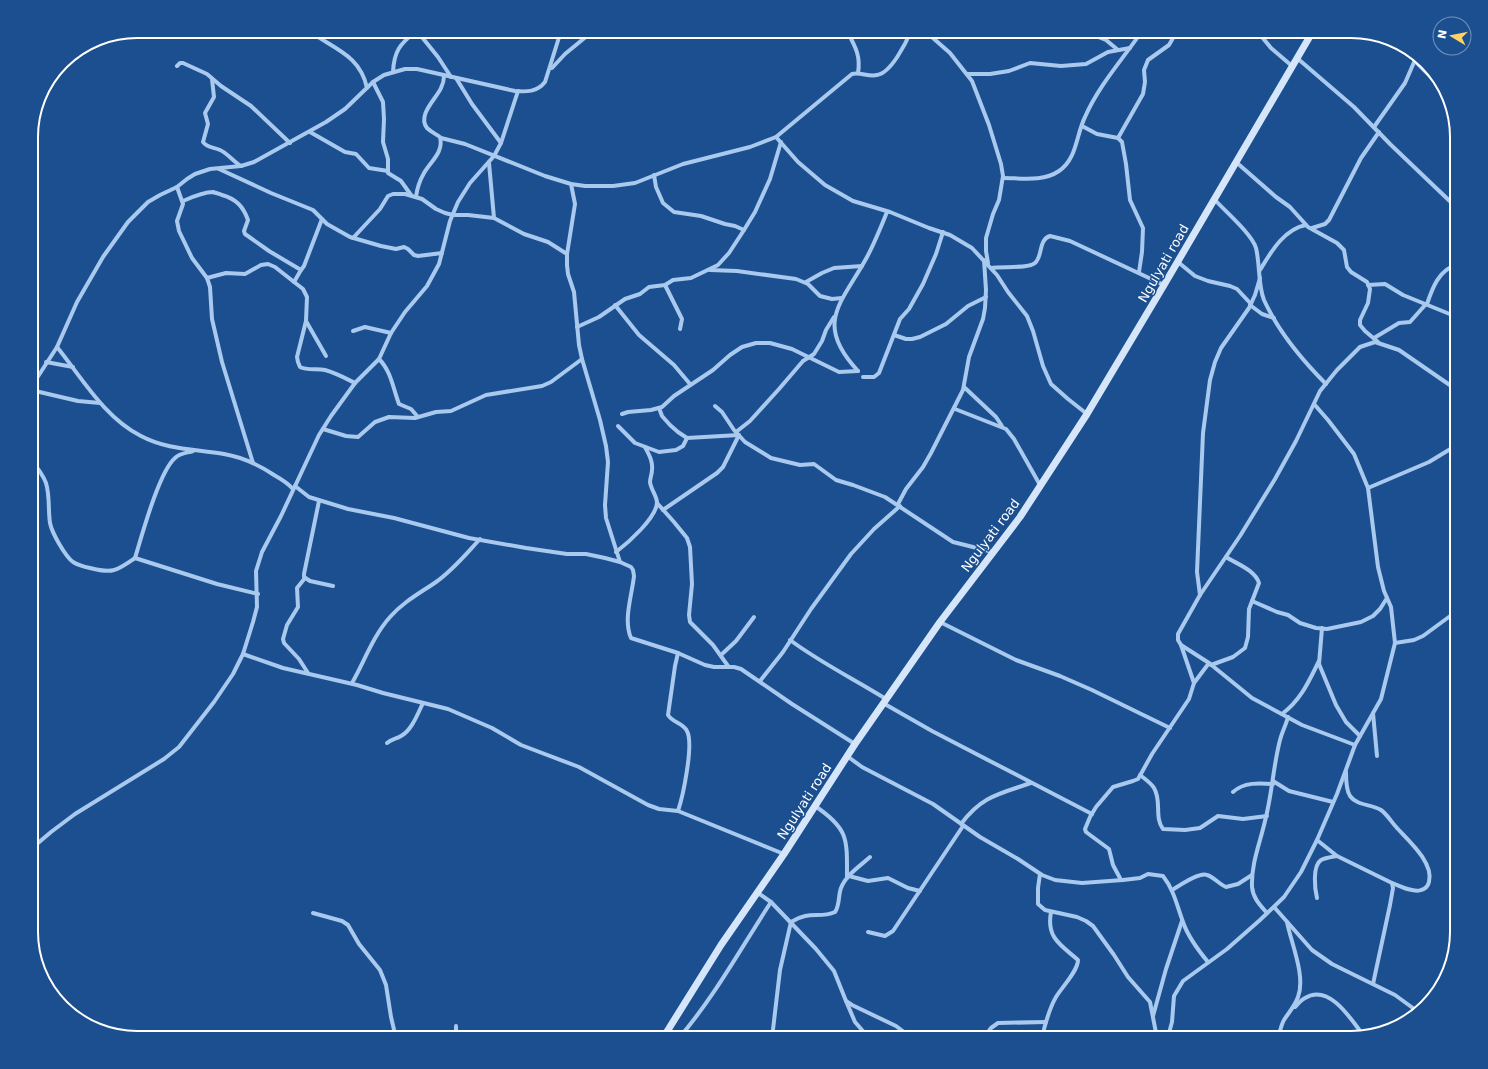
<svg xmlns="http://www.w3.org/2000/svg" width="1488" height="1069" viewBox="0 0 1488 1069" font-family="'DejaVu Sans',sans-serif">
	<rect width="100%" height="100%" fill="#1b4f8f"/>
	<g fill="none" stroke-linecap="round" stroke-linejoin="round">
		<!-- minor -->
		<g stroke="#a9c9ee" stroke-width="4">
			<path d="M309,31C334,49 360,55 367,88"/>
			<path d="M417,31L438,57L451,77"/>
			<path d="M847,31C855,46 861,56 858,73"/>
			<path d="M925,31L950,53L972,81L989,125L1001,164L1003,176L999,200L993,214L986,238V251L988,263"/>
			<path d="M1083,31L1106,40L1118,50"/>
			<path d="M1257,31L1271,48L1292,66"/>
			<path d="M1415,53L1416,62L1446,92"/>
			<path d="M1297,58L1354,107L1390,144L1457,208"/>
			<path d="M177,66L180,63H183L207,74L221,86L251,106L290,143"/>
			<path d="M552,68L565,54L593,31"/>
			<path d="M393,72C394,51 400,44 416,31"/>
			<path d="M967,74H990L1009,71L1030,63L1061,66L1086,64L1108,52L1130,48"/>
			<path d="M456,78L472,104L501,143"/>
			<path d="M212,79L214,97L205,113L208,124L203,142C207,148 214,147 220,150C227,153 234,162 241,166"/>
			<path d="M373,82L383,102L384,119L383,142L388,159V173L401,181L411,195"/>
			<path d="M1082,126L1097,134L1118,138L1122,142L1126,164L1130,200L1143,228L1142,252L1139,272"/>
			<path d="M1374,127L1405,83L1415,60"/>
			<path d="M310,132L345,152L356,154L369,168L388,171"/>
			<path d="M776,137L798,162L825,185L853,201L890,212L929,228L950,235L972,248L997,275L1008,292L1027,316L1033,331L1043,366L1051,384L1068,399L1087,414"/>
			<path d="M441,138L465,144L545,176L571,184L585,186H613L635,183L683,164L750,147L776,137L852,74C860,72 869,77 877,75C891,73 906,43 911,31"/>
			<path d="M1118,138L1143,94L1145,82L1144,70L1148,60L1169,45L1177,31"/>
			<path d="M1236,162L1276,197L1290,207L1308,227L1337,243L1344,250L1347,267L1351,272L1367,282L1370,289L1368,303L1360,320V325L1365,331L1378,342"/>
			<path d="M489,163L494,218"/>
			<path d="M219,169L271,193L313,210L327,224L350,237L381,246L396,249L404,247L408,249L414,255L418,256L442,253"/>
			<path d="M654,175L656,187L663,203L674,212L701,216L725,224L735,226L744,230"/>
			<path d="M1003,178C1021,178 1043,182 1059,171C1077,159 1076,135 1085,117C1099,85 1123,59 1142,31"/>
			<path d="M571,184L575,204L567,254V265L568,274L574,292L579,345L582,359L600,420L606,446L608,462L605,505L606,518L620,562"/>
			<path d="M177,187L183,204L177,221L179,231L192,258L207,278L210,287L212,319L222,362L253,463"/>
			<path d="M416,197C417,188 420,180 424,173C431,161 444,152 440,137C436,134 431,132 427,128C417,115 436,99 441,88C443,84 444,80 444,76"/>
			<path d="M1214,199C1225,211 1252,234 1256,248C1260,264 1258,285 1264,300C1278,331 1302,360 1326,384"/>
			<path d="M183,201C192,197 203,192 213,192C216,193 220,194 222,195C236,199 243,206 248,220L244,231L245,234L269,251L301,270L294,282"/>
			<path d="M1312,228L1325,224L1329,220L1361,158L1379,132"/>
			<path d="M353,238L380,209L388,196L393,194H405L422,199L436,209L445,213L453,215H468L494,218L524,234L548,242L567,254"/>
			<path d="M1178,262L1195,276L1208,281L1230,286L1237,289L1251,304"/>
			<path d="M991,268C1001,266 1028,269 1035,263C1043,256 1038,240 1050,236L1070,241L1164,285"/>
			<path d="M301,270L304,266L322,219"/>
			<path d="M710,270L737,271L796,279L808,284L820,296L832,299L842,298"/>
			<path d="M1260,270C1271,252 1284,229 1306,225"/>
			<path d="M207,278L226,273L245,274L261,265L268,264L275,267L303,289L307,297L306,321L297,357L298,362L300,367C308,371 317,368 325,370C336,373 345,378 355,383"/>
			<path d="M806,282L822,273L834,268L862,266"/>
			<path d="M665,285L682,319L680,329"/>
			<path d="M1368,285L1385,284L1403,295L1457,317"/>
			<path d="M1427,304C1432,289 1439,269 1457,265"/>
			<path d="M615,305L639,335L674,365L690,384"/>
			<path d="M1250,305L1262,314L1274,318"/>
			<path d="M306,321L326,356"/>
			<path d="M577,327L599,317L625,299L640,294L649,287L665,285L673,280L691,278L718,265L729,253L744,230L755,212L770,179L781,142"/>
			<path d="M353,331L365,327L391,333"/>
			<path d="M894,335L906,339H912L920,337L946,324L968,306L986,297"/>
			<path d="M1374,338L1399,323L1410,322L1426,304"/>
			<path d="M57,347C82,378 104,417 141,436C167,450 196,449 224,454C242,457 259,465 274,475C281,479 288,483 293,489"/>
			<path d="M379,359C391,371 393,388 399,404L411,409L418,417"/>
			<path d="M46,362L73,367"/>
			<path d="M858,371C813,323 842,303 867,257C875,242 881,227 887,212"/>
			<path d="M863,377H874L879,373L900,319L909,309L923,284L936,254L943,232"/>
			<path d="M31,384L37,378L57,347L77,302L103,257L128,222L148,202L160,195L177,187L187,179L195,174L210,169L241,166L254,162L326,122L345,109L373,82L384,75L405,69H417L515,91C527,92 537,92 545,82L561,31"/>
			<path d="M964,387L996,417L1002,426"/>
			<path d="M31,390L78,401L100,403"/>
			<path d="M715,406L722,412L734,430L745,442L771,458L800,465L814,464L836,480L853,485L885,497L953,542L993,552"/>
			<path d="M659,408L662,416L670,425L678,432L687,438L739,435L723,467L717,473L663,510"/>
			<path d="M955,409L1006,429L1014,439L1040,485"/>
			<path d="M622,414L628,412L651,410L662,407L674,396L713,370L730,355L742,347L756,343H770L792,349L839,372L858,371"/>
			<path d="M618,426L635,443L659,452L676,450L683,446L687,438"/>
			<path d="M323,429L346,436L358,437L375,422L389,417L415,418L436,412L451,411L486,395L542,386L551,382L582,359"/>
			<path d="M736,432L750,421L779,389L803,361L814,354L822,341L826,330L834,317"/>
			<path d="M31,460C37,467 43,475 46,483C50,496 48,510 50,523C52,533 65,556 73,562C78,565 85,567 90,568C113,574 116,571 135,558L217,584L258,594"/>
			<path d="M295,486L309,497L348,509L394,518L469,538L526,548L567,554H586L605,558L620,562L631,567L633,570L634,576C632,595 623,620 631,638L678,653L705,665L714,667H734L741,669L792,704L855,744"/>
			<path d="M1368,488L1429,462L1457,445"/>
			<path d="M319,501L304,574V577L310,581L333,586"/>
			<path d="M657,503L674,522L687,538L690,547L692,584L689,615L690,622L713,645L728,666"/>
			<path d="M898,504L906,489L923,467L931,453L963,390L969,357L983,319L985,308L986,290L984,260"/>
			<path d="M616,552C628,543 656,518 657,503C657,496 651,490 650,482C650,478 652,474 652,470C653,461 649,455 645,447"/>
			<path d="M135,558C142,535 159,472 175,458C180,453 187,453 193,451"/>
			<path d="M305,578L297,588L298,607L287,625L283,639L284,643L299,659L308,673"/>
			<path d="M1200,595L1197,572L1203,433L1210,380L1215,362L1221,348L1249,308L1255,295L1260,278"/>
			<path d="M1252,601L1277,612L1288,615L1300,623L1316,628L1327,629L1361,622L1373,616L1380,609L1387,598"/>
			<path d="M940,622L1016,660L1060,676L1092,690L1170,728"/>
			<path d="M1322,628L1319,664L1336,705L1346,722L1360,736"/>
			<path d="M790,640C821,663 854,679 886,699"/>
			<path d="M1395,643L1414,640L1423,636L1457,611"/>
			<path d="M1181,645L1194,683"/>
			<path d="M678,653L675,666L668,715C673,723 683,723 687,731C694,744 683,796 678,811"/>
			<path d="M243,654L283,668L357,685L383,693L448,709L492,728L521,745L579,767L648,805L659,809L678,811L784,854"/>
			<path d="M721,655L736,641L754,617"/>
			<path d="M1211,665L1233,657L1245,648L1248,637L1249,609L1259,583C1255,570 1237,564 1226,557"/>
			<path d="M760,681L783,652L811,609L851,554L874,529L900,506"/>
			<path d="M352,683C364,662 373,636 390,617C403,602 420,593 436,582C453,570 466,554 480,539"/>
			<path d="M883,703L932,731L1092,814"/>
			<path d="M1373,713L1377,756"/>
			<path d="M1282,714C1301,700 1309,681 1319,661"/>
			<path d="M387,743C392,739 396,739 401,736C412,730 418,713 423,703"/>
			<path d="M1355,745L1302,725L1252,698L1209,663L1181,645L1178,640V634L1200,595L1240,536L1275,479L1296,441L1320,391L1337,370L1360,347L1375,342L1399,350L1457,390"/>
			<path d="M847,756L862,767L933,804L980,837L1018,859L1042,875L1055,880L1082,883L1123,880L1140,878L1148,874L1163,876C1174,890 1177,906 1183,922C1188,937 1198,950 1208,962"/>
			<path d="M1346,772C1346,780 1346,790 1350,796C1357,806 1372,804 1381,810C1387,814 1392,823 1397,828C1409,841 1434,863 1429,882C1428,886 1425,889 1421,890C1413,893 1400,886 1392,883"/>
			<path d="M1140,775C1145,779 1151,783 1154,788C1162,801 1154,817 1163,829L1185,830L1200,828L1218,816L1243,819L1267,816"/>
			<path d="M1273,781L1289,791L1333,802"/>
			<path d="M1233,792C1244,782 1259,783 1273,784"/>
			<path d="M815,806C849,829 847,839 847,878"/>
			<path d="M961,824C982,796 999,794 1031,783"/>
			<path d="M1317,840L1337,856L1392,883L1393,888L1390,905L1373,984"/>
			<path d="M31,849L51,832L75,814L164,759L179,747L214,702L233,674L243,654L253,622L257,607L256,571L262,552L281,516L319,435L331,416L355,383L379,359L391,333L405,312L427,286L439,264L450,221L458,202L470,183L494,156L501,143L518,91"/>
			<path d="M1040,874L1038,888V904L1045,910L1077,917L1086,921L1093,926L1114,955L1128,977L1150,1002L1157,1038"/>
			<path d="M849,876L868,881L888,878L908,888L920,891"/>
			<path d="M1121,880L1113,865L1109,849L1086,832L1085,829L1090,817L1096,807L1113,787L1133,781L1138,779L1142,772L1152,754L1189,699L1194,683L1209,663"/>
			<path d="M1172,890C1179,886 1199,872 1207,875C1214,877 1219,884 1226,887L1238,884L1252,875"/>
			<path d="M758,893L771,902L816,949L834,971L846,1001L852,1005L896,1026L912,1038"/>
			<path d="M1317,898C1315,890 1312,866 1321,860C1325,858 1332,857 1337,856"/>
			<path d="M1274,907L1312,950L1332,964L1395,995L1417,1011"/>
			<path d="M313,913L342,921L348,925L359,944L380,970L386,985L391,1017L396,1038"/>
			<path d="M1267,913C1260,905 1253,898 1252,887C1251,864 1260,843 1265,821C1272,795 1273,767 1280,740C1282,732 1286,725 1288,717"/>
			<path d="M868,932L885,936L893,931L963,826"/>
			<path d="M846,1001L855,1022L869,1038"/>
			<path d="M1295,1007C1298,1004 1301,1000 1305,998C1329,983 1351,1019 1363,1035"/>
			<path d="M1153,1016L1166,969L1182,921"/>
			<path d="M1044,1029C1047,1018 1050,1007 1056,997C1062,987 1078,971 1078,960C1061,945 1046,938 1051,912"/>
			<path d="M912,1036L928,1038"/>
			<path d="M456,1038V1026"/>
			<path d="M679,1038C715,996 741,948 771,902"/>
			<path d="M772,1038L780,970L791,922C810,910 819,919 835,912C840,905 838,896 841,888C846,875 860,866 870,857"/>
			<path d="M984,1038L991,1028L998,1023L1046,1022"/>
			<path d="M1166,1038L1169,1033L1172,1022L1174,996L1183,981L1227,949L1260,920L1284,897L1301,872L1317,840L1337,794L1355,745L1381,699L1395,643L1391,607L1384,591L1378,567L1368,488L1354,454L1328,420L1314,404"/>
			<path d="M1278,1038C1280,1032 1281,1025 1284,1020C1289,1012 1295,1006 1298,997C1306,976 1291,943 1287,922"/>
		</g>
		<!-- secondary -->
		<path stroke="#d6e6fa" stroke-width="7" d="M663,1038L721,945L784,854L855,744L940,622L1020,517L1087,414L1164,285L1313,31"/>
	</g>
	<g text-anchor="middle" stroke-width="3" stroke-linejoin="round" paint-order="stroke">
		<!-- street labels -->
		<g font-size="13" fill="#fff" stroke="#1b4f8f">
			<text transform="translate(1163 263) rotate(-60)" y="5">Ngulyati road</text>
			<text transform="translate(990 535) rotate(-53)" y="5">Ngulyati road</text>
			<text transform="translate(804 801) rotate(-57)" y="5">Ngulyati road</text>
		</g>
	</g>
	<!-- crop -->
	<path d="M0 0H1488V1069H0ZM137 38H1351A99 99 0 0 1 1450 137V932A99 99 0 0 1 1351 1031H137A99 99 0 0 1 38 932V137A99 99 0 0 1 137 38Z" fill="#1b4f8f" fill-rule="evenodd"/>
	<path fill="none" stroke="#fff" stroke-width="2" d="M137 38H1351A99 99 0 0 1 1450 137V932A99 99 0 0 1 1351 1031H137A99 99 0 0 1 38 932V137A99 99 0 0 1 137 38Z"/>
	<!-- north arrow -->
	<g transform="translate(1452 36) rotate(280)"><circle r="19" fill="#1b4f8f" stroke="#7695bc"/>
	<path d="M0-3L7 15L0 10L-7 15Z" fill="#ffd166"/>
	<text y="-6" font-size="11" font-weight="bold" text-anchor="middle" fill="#ffffff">N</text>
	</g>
</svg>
